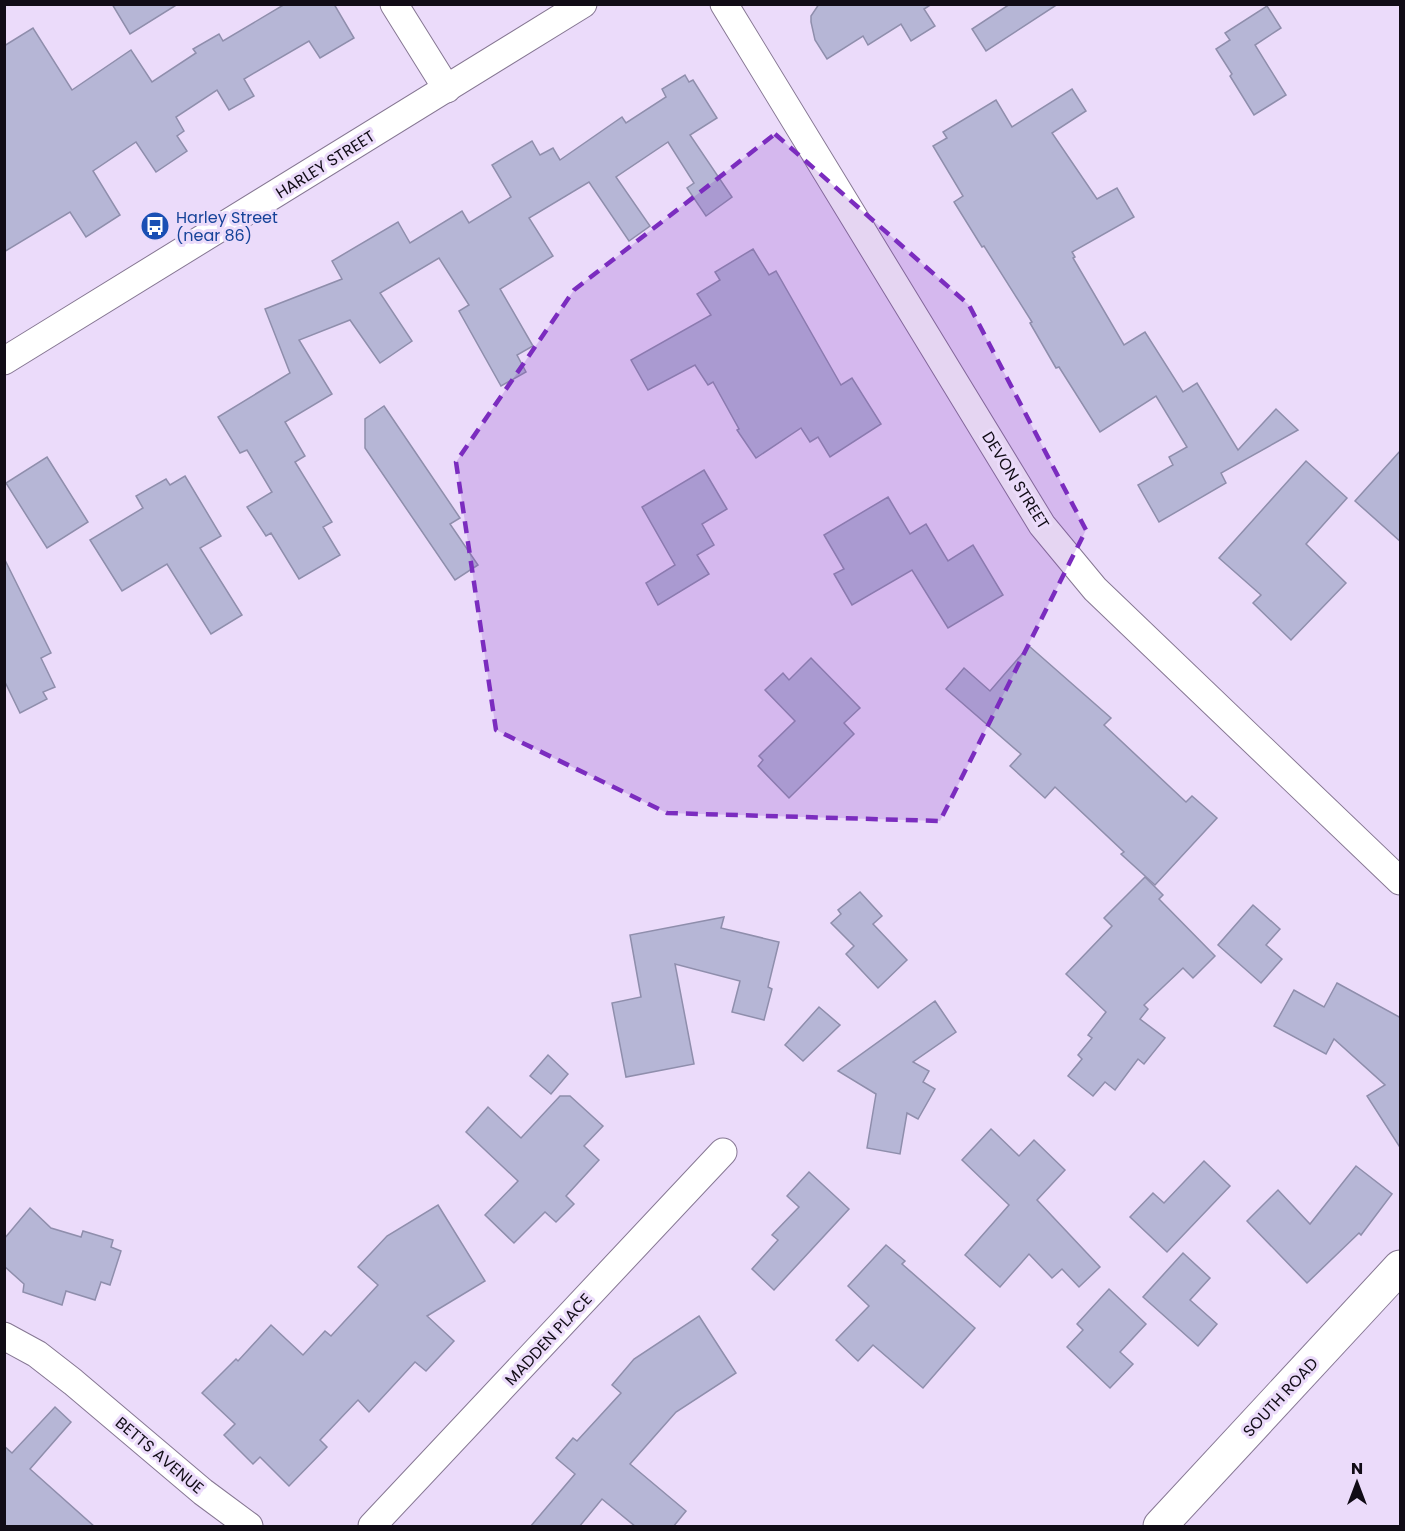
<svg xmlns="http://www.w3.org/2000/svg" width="1405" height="1531" viewBox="0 0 1405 1531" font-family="Poppins,sans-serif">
	<rect width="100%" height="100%" fill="#ebdbfa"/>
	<!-- building -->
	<g fill="#b6b6d6" stroke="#8f8eac" stroke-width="1.5">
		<path d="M112,4H178L130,34Z"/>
		<path d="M285,4H334L354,38L320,58L309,41L244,79L254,96L229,110L217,90L176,117L184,131L177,136L187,151L156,172L136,142L93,171L120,215L86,237L70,212L4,252V46L33,28L72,90L131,50L152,82L196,53L193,49L219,34L223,41Z"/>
		<path d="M819,4H932L924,9L935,26L911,41L901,24L868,45L863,36L827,59L815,40L811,22V16Z"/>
		<path d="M1010,4H1058L986,51L972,29Z"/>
		<path d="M1267,6L1281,28L1255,45L1286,95L1254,115L1230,76L1232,74L1216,49L1230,40L1225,33Z"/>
		<path d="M685,75L689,82L693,80L717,118L690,135L732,197L706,216L687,188L694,183L668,142L616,177L650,226L629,241L589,182L529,218L553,256L500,289L533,346L517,355L526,372L501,386L459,311L469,305L439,258L380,293L412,341L380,363L350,320L299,340L332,394L285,422L305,456L295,462L332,522L323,527L340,555L299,579L271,533L266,536L247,507L272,492L247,450L240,453L218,417L290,373L265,309L342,279L332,261L398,222L410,243L462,211L469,223L511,197L492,165L532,141L540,155L553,148L560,160L622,117L626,123L666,97L662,89Z"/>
		<path d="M1072,89L1086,111L1052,133L1097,199L1117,188L1134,217L1072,252L1075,257L1073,258L1124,345L1145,332L1183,392L1197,383L1238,450L1276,409L1298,430L1221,473L1226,483L1159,522L1138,485L1173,465L1169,457L1187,447L1156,396L1100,432L1059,367L1056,368L1030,323L1032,322L984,246L982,247L954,202L963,196L933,146L947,138L943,132L996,100L1012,127Z"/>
		<path d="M753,249L769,275L776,271L841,385L852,378L881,424L830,457L818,437L810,442L801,428L756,458L737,430L739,429L713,382L708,385L695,365L648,390L631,360L711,315L697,294L720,280L715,272Z"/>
		<path d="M384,406L460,518L450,524L478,565L455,580L365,448V419Z"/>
		<path d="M1401,450V542L1355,501Z"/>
		<path d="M47,457L88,522L47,548L6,483Z"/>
		<path d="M1306,461L1347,498L1306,544L1346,583L1291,640L1253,603L1261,595L1219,558Z"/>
		<path d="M704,470L727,509L702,524L714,545L697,555L709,574L658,605L646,583L675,565L642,507Z"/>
		<path d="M185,476L221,536L200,548L242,615L211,634L167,564L122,591L90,540L143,508L136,496L166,479L170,485Z"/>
		<path d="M888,497L910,534L926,524L948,561L973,545L1003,595L948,628L912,570L852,605L834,574L844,569L824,535Z"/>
		<path d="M4,558L51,653L41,658L55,687L43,692L47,699L20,713L4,680Z"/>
		<path d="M1029,646L1111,718L1104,725L1186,802L1192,796L1217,818L1155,885L1121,854L1124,852L1055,787L1045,798L1010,766L1021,754L946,689L964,668L990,691Z"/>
		<path d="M811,658L860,708L844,723L854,734L789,798L758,766L763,760L759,756L795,721L765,690L783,673L789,680Z"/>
		<path d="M1145,877L1163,895L1159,899L1215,956L1193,978L1183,968L1144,1005L1148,1009L1140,1019L1165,1038L1144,1064L1138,1059L1115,1090L1105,1082L1093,1096L1068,1076L1082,1059L1078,1055L1092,1038L1088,1035L1106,1012L1066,974L1112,926L1104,918Z"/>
		<path d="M860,892L882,916L873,924L907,960L878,988L846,954L854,946L831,923L841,914L838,910Z"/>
		<path d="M1253,905L1280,929L1266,945L1282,959L1261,983L1218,945Z"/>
		<path d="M724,917L721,928L779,942L768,987L772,989L764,1020L732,1012L740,981L675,964L694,1064L626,1077L612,1003L641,997L630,935Z"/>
		<path d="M1337,983L1401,1018V1149L1367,1096L1385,1085L1334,1039L1326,1054L1274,1026L1294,990L1324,1007Z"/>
		<path d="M935,1001L956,1032L913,1062L929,1071L923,1082L935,1089L918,1119L907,1113L900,1154L867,1148L876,1094L838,1071Z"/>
		<path d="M819,1007L840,1025L803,1061L785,1045Z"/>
		<path d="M548,1055L568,1074L551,1094L530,1076Z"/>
		<path d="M560,1096H570L603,1126L584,1146L599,1160L566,1196L574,1204L556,1222L545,1212L514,1243L485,1215L518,1181L466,1132L488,1107L521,1138Z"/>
		<path d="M991,1129L1019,1156L1034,1140L1065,1170L1037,1200L1100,1267L1079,1287L1062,1269L1052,1278L1029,1254L1000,1287L965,1255L1009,1205L962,1160Z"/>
		<path d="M1204,1161L1230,1186L1167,1252L1130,1217L1153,1193L1164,1203Z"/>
		<path d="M1356,1166L1392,1194L1361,1235L1359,1233L1307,1283L1247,1221L1278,1190L1310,1224Z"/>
		<path d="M809,1172L849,1209L774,1290L752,1269L778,1240L772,1235L799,1207L787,1196Z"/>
		<path d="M438,1205L485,1281L427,1316L454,1341L426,1371L415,1362L369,1412L358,1400L320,1440L327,1447L289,1486L260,1457L253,1464L224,1435L235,1424L202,1393L236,1359L238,1361L271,1325L303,1355L325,1331L331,1336L378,1285L358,1267L387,1236Z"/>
		<path d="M30,1208L51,1228L81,1237L83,1231L113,1240L111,1247L121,1251L110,1285L101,1282L95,1300L66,1291L62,1305L23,1292L24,1284L4,1266V1239Z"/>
		<path d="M886,1245L905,1261L902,1264L975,1328L923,1388L873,1345L858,1361L836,1340L869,1306L848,1286Z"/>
		<path d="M1183,1253L1210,1278L1190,1300L1217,1324L1198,1346L1143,1297Z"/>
		<path d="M1109,1289L1146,1324L1120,1352L1133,1364L1110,1388L1067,1347L1083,1330L1077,1324Z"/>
		<path d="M699,1316L736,1373L676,1412L630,1464L686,1511L673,1527H636L602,1499L579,1527H530L575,1474L556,1458L573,1438L577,1441L621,1393L612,1385L634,1359Z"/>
		<path d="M55,1407L71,1422L30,1469L95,1527H4V1446L12,1453Z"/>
	</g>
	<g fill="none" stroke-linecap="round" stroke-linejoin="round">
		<!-- minor casing -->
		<g stroke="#867793" stroke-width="29">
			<g id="minor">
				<path d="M394,4L447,89"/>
				<path d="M724,4L1042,525L1095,589L1400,881"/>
				<path d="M4,361L583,4"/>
				<path d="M4,1336L37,1354L73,1382L203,1492L249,1526"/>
				<path d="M372,1526L723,1152"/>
			</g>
		</g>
		<!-- tertiary casing -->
		<g stroke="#867793" stroke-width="35">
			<path id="tertiary" d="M1160,1526L1400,1267"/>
		</g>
		<!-- minor -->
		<use href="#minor" stroke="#fff" stroke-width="27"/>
		<!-- tertiary -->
		<use href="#tertiary" stroke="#fff" stroke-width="33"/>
	</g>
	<!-- marked area -->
	<path fill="#7b2cbf" fill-opacity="0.2" stroke="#7b2cbf" stroke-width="4.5" stroke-dasharray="12 8" stroke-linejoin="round" d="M775,134L969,305L1086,530L940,821L667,813L496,730L456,462L574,290Z"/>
	<!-- icons -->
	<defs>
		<g id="bus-disc" transform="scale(1.5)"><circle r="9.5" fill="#1a4fb4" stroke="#ebdbfa"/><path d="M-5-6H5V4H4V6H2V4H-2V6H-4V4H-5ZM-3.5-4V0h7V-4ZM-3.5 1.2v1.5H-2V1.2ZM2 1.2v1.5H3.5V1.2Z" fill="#fff"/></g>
	</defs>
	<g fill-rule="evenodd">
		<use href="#bus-disc" x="155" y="226"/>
	</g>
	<g text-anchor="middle" stroke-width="6" stroke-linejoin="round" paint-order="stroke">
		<!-- street labels -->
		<g font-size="16" fill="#110c16" stroke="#ebdbfa">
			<text transform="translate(325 164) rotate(-32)" y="6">HARLEY STREET</text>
			<text transform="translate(1016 480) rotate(58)" y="6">DEVON STREET</text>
			<text transform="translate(548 1339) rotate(-47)" y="6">MADDEN PLACE</text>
			<text transform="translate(1280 1397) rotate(-47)" y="6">SOUTH ROAD</text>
			<text transform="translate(160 1455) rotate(40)" y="6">BETTS AVENUE</text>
		</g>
		<!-- transit labels -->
		<g font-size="16" fill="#164399" stroke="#ebdbfa" text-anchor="start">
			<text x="176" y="223">Harley Street<tspan x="176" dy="18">(near 86)</tspan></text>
		</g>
	</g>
	<!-- border -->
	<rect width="1405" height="1531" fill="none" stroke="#110c16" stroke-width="12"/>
	<!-- north arrow -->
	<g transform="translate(1357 1483)" stroke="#ebdbfa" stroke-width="4.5" paint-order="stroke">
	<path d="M0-4.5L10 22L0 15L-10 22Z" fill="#110c16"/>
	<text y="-9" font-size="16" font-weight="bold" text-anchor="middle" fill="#110c16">N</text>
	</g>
</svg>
